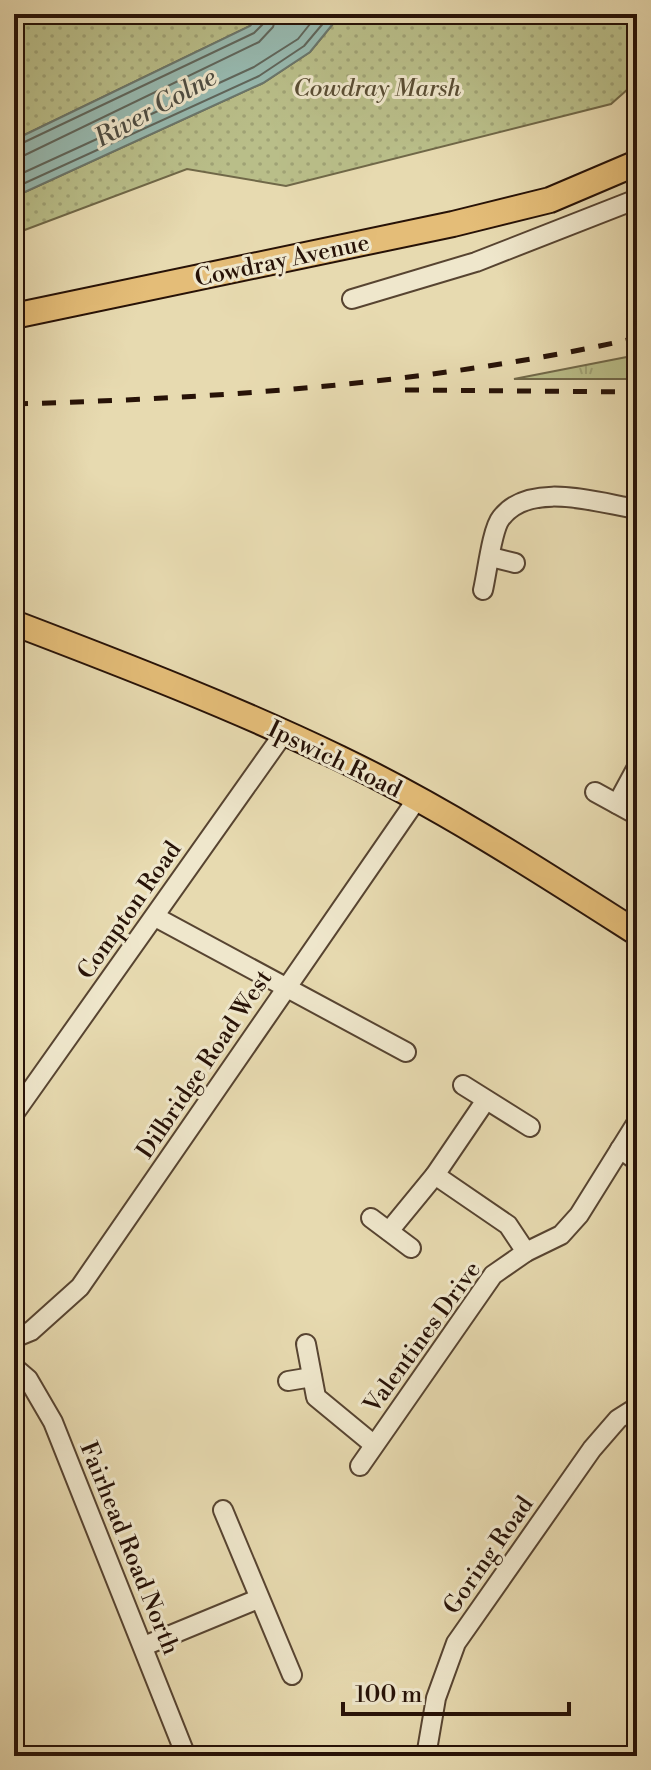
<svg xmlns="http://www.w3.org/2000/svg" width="651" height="1770" viewBox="0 0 651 1770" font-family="'Libre Bodoni',serif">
	<defs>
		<pattern id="grass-tufts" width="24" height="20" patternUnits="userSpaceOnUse" patternTransform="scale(2)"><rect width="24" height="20" fill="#b9be89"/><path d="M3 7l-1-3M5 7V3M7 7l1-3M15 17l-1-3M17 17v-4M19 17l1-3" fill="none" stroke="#9fa275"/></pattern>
		<pattern id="park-dots" width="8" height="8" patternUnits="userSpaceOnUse" patternTransform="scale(2)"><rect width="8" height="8" fill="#b9be89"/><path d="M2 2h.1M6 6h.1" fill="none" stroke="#9fa275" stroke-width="1.8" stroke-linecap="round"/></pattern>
	</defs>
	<rect width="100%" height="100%" fill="#e7dab0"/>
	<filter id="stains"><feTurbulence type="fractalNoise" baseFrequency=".0025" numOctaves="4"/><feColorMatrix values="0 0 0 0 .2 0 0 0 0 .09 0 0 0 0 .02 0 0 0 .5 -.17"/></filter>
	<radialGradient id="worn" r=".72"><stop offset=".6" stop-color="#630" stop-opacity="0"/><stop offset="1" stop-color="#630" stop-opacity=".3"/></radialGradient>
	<!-- grass -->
	<path fill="url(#grass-tufts)" stroke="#706848" stroke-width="2" d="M637,355V379H514Z"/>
	<!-- park -->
	<g fill="url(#park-dots)" stroke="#706848" stroke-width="2">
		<path d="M32,14H261L250,26L14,140V23Z"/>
		<path d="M341,14H637V81L611,104L286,186L187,169L14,234V197L263,83L310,52Z"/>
	</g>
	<!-- water -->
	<path fill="#97bab1" stroke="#6a776d" stroke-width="2" d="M261,14H341L310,52L263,83L14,197V140L250,26Z"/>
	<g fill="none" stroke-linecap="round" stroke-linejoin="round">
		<!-- shore -->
		<g stroke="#5f665c" stroke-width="2">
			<path d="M14,147L254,33L265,22L266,14"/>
			<path d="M14,157L25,155L259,42L273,27L277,14"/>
			<path d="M14,177L254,67L298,39L318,14"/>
			<path d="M14,188L259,76L304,46L331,14"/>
		</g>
		<!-- minor casing -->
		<g stroke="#574431" stroke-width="22">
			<g id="minor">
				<path d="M352,299L476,262L637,199"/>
				<path d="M491,557L515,563"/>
				<path d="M483,590C487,573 492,529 501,518C530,480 598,503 637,509"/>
				<path d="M595,792L637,815"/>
				<path d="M617,804L637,767"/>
				<path d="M161,920L406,1052"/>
				<path d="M463,1085L530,1127"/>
				<path d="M14,1114L284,733"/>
				<path d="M620,1149L637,1161"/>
				<path d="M435,1175L508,1225L526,1252"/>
				<path d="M371,1218L411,1248"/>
				<path d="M389,1231L435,1175L486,1100"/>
				<path d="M14,1338L31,1331L80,1287L417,799"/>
				<path d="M306,1344L316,1397L373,1444"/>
				<path d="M14,1367L28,1379L53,1422L186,1756"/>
				<path d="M288,1381L312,1377"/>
				<path d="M360,1466L493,1275L526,1252L561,1235L579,1215L637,1122"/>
				<path d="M223,1510L292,1675"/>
				<path d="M144,1646L258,1599"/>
				<path d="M426,1756L436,1698L456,1643L592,1449L618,1419L637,1407"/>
			</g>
		</g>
		<!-- major casing -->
		<g stroke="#271207" stroke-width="28">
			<g id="major">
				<path d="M14,316L453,224L550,200L637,163"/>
				<path d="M14,623C124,665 233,707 339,758C443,808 540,871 637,933"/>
			</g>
		</g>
		<!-- minor -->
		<use href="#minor" stroke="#efe7cc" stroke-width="18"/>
		<!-- major -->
		<use href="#major" stroke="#e4bd78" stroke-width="24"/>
		<!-- rail -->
		<g stroke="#271207" stroke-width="5" stroke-dasharray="14 14" stroke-linecap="butt">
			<path d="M405,390L637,392"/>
			<path d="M14,404C224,398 431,384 637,338"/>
		</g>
	</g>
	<g text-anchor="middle" stroke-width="6" stroke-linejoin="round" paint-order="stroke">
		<!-- park labels -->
		<g font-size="24" font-style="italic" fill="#5a4e34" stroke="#efe7cc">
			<text x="377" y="96">Cowdray Marsh</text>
		</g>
		<!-- street labels -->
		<g font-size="24" fill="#271207" stroke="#efe7cc">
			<text transform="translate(282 260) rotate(-12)" y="8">Cowdray Avenue</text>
			<text transform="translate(335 759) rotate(26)" y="8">Ipswich Road</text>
			<text transform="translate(129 910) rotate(-55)" y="8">Compton Road</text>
			<text transform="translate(204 1064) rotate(-56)" y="8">Dilbridge Road West</text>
			<text transform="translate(422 1337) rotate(-54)" y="8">Valentines Drive</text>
			<text transform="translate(130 1548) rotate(68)" y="8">Fairhead Road North</text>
			<text transform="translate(488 1555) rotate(-55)" y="8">Goring Road</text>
		</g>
		<!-- water labels -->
		<g font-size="26" font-style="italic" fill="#4e4d42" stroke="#efe7cc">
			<text transform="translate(155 107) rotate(-29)" y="9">River Colne</text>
		</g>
	</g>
	<!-- margin -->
	<rect width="651" height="1770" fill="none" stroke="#e7dab0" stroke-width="48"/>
	<rect x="16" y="16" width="619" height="1738" fill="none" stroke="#271207" stroke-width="4"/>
	<rect x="24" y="24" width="603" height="1722" fill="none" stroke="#271207" stroke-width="2"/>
	<!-- scale -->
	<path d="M343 1702v12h226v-12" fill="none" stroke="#271207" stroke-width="4"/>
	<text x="355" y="1702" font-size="24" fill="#271207" stroke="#efe7cc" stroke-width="6" paint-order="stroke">100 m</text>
	<rect width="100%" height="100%" filter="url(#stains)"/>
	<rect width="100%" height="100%" fill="url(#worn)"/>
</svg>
